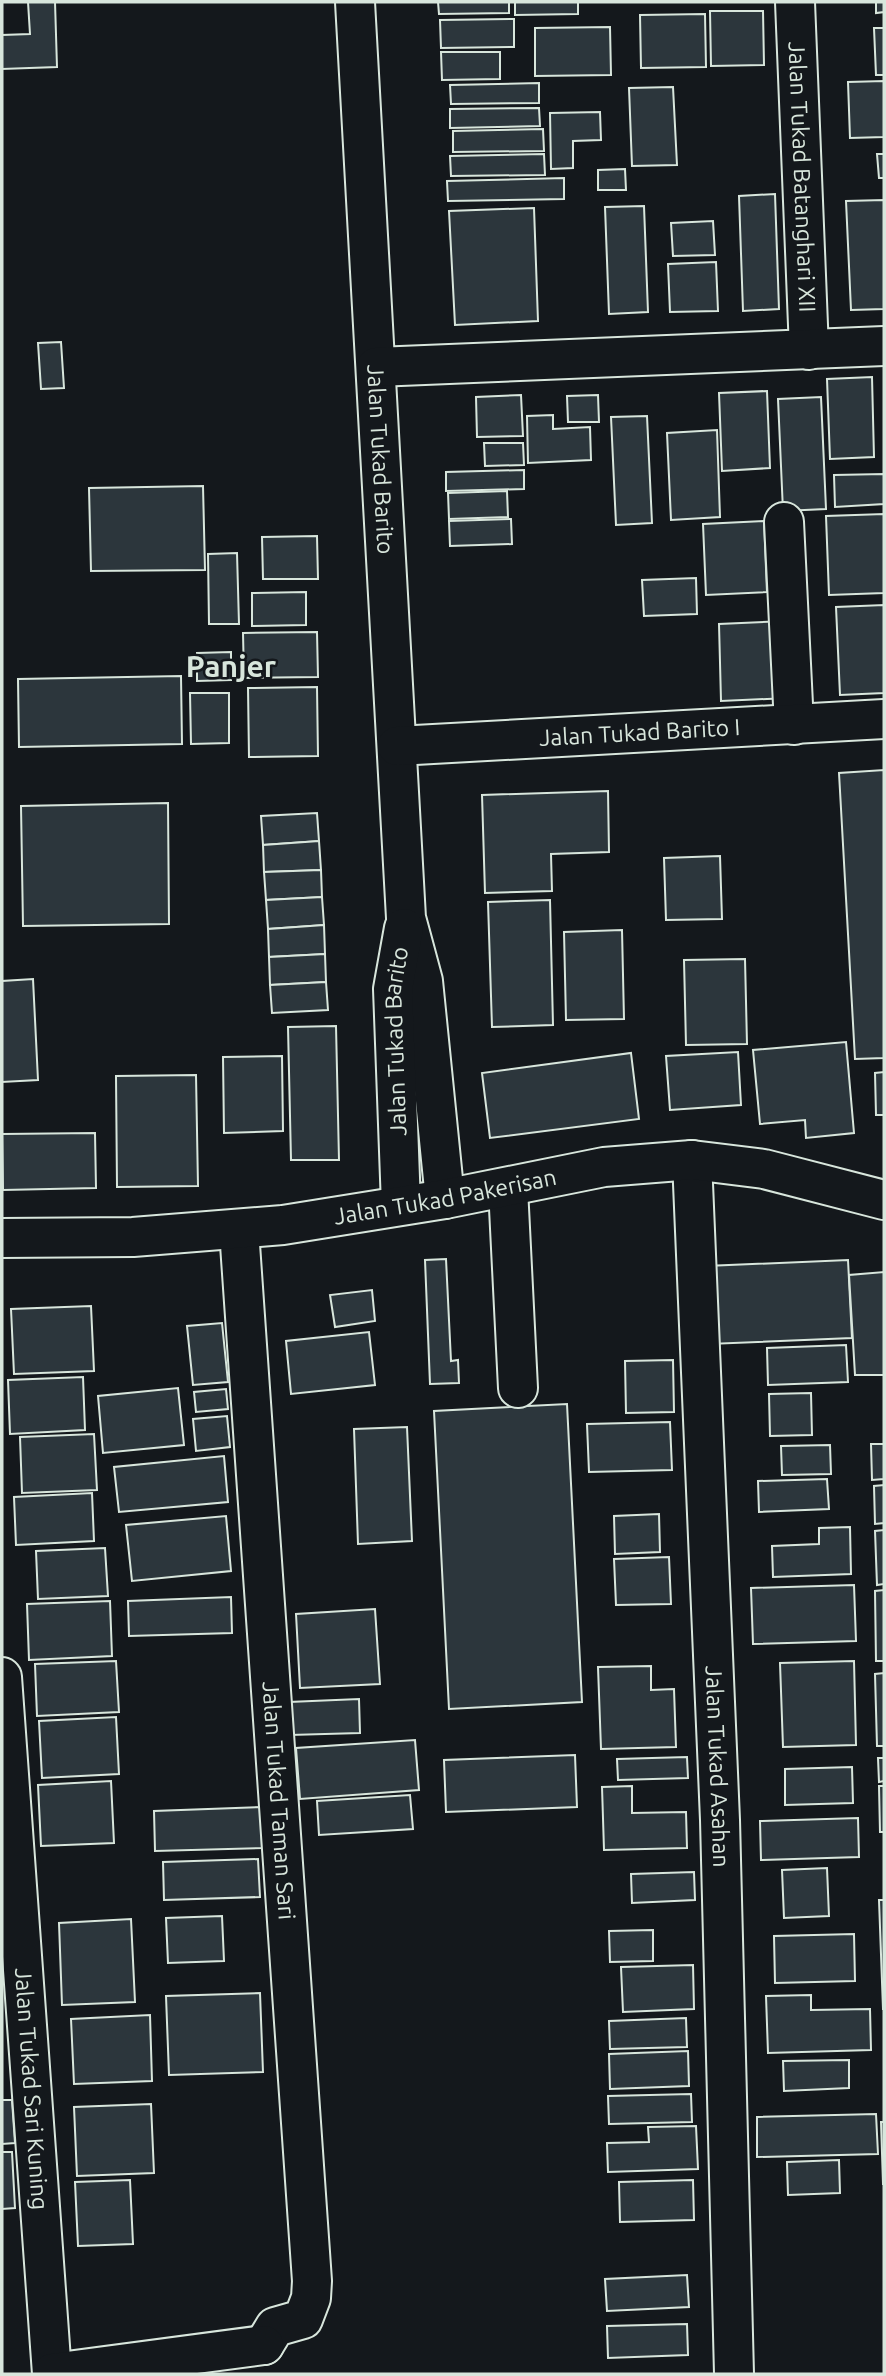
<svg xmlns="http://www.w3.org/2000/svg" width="886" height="2376" viewBox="0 0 886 2376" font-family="Ubuntu,sans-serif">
	<rect width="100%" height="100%" fill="#14181c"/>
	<!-- building -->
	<g fill="#2c363c" stroke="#d8e6dc" stroke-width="2">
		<path d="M28,2H55L57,67L2,69V35L30,34Z"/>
		<path d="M438,2H509V13L439,14Z"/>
		<path d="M515,2H578V14L515,15Z"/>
		<path d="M876,2H884V12L876,13Z"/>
		<path d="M710,11H763L764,65L711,66Z"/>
		<path d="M705,14L706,67L641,68L640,15Z"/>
		<path d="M514,19V47L441,48L440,20Z"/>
		<path d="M610,27L611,75L535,76V28Z"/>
		<path d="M874,28H884V75H876Z"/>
		<path d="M441,52H500V79L442,80Z"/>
		<path d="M884,81V137L850,138L848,82Z"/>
		<path d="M539,83V103L451,104L450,85Z"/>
		<path d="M673,87L677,165L632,166L629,88Z"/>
		<path d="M539,108L540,126L450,128V109Z"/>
		<path d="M600,112L601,140L573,141V168L551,169L550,113Z"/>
		<path d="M543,129L544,151L453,152V131Z"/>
		<path d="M544,154L545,175L451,176L450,156Z"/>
		<path d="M877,154H884V178H879Z"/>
		<path d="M625,169L626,190H598V170Z"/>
		<path d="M564,178V199L448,201L447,181Z"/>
		<path d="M775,194L779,309L743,311L739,196Z"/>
		<path d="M884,200V309L851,310L846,201Z"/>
		<path d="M644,206L648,312L609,314L605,207Z"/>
		<path d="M534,208L538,321L455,325L449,211Z"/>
		<path d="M713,221L715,255L673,256L671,223Z"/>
		<path d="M716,262L718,311L670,312L668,264Z"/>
		<path d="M61,342L64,388L41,389L38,343Z"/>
		<path d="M872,377L874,457L830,459L827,379Z"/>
		<path d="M767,391L770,468L722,471L719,393Z"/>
		<path d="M521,395L523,436L477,437L476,397Z"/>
		<path d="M598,395L599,422H568L567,396Z"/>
		<path d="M821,397L826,509L783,511L778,399Z"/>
		<path d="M553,415V429L590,427L591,460L528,463L527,416Z"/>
		<path d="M647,416L652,523L616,525L611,417Z"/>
		<path d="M717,430L720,517L671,520L667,433Z"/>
		<path d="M484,443H523L524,465L485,466Z"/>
		<path d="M524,470V489L446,491V472Z"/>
		<path d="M884,474V504L835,507L834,475Z"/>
		<path d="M203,486L205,570L91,571L89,488Z"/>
		<path d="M507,491L508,517L449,519L448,493Z"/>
		<path d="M884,514V593L829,595L826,516Z"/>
		<path d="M511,519L512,544L450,546L449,521Z"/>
		<path d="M764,521L767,592L706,595L703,524Z"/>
		<path d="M317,536L318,579H263L262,537Z"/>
		<path d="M237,553L239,624H209L208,554Z"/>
		<path d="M696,578L697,614L644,616L642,580Z"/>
		<path d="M306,592V625L252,626V593Z"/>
		<path d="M884,605V693L840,695L836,607Z"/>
		<path d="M785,621L788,698L721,701L719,624Z"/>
		<path d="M317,632L318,677L244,678L243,633Z"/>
		<path d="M231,652V680L197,681V653Z"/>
		<path d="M181,676L182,744L19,747L18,679Z"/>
		<path d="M317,687L318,756L249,757L248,688Z"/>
		<path d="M190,693H229V743L191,744Z"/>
		<path d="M884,770V1058L855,1059L839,773Z"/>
		<path d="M608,791L609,852L551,854L552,891L485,893L482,795Z"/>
		<path d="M168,803L169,924L23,926L21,806Z"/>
		<path d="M317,813L319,841L263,845L261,816Z"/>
		<path d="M319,841L321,870L264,872L263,845Z"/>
		<path d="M720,856L722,919L666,920L664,858Z"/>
		<path d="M321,870L322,897L266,900L264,872Z"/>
		<path d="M322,897L324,925L268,929L266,900Z"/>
		<path d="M550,900L553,1025L492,1027L488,902Z"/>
		<path d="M324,925L325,954L269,957L268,929Z"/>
		<path d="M622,930L624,1019L566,1020L564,932Z"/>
		<path d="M325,954L326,982L270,985L269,957Z"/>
		<path d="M745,959L747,1044L686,1045L684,960Z"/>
		<path d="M33,979L38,1080L2,1082V981Z"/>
		<path d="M326,982L328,1010L272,1013L270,985Z"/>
		<path d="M336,1026L339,1160H291L288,1027Z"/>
		<path d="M846,1042L854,1133L806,1138L805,1120L760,1124L753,1050Z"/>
		<path d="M738,1052L741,1105L670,1110L666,1056Z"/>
		<path d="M631,1053L639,1119L490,1138L482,1073Z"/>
		<path d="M282,1056L283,1131L224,1133L223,1057Z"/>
		<path d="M884,1072V1115H876L875,1073Z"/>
		<path d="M196,1075L198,1186L117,1187L116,1076Z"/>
		<path d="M95,1133L96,1188L3,1190L2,1134Z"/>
		<path d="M446,1259L451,1361L458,1360L459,1383L430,1384L425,1260Z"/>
		<path d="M848,1260L852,1338L709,1344L706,1266Z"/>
		<path d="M884,1272V1375H855L849,1275Z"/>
		<path d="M372,1290L375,1321L335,1327L330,1295Z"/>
		<path d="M91,1306L94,1371L14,1374L11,1309Z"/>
		<path d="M222,1323L228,1382L193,1385L187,1326Z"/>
		<path d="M369,1332L375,1385L291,1394L286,1341Z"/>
		<path d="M846,1345L848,1382L768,1385L767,1348Z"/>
		<path d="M673,1360L674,1412L626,1413L625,1361Z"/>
		<path d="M83,1377L85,1430L10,1434L8,1380Z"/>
		<path d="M178,1388L184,1445L103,1453L98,1396Z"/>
		<path d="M226,1389L228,1409L196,1412L194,1392Z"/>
		<path d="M811,1393L812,1435L770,1436L769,1394Z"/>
		<path d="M567,1404L582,1702L449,1709L434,1411Z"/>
		<path d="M227,1416L230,1447L196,1451L193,1419Z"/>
		<path d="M670,1422L672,1470L589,1472L587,1424Z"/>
		<path d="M407,1427L412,1541L358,1544L354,1429Z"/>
		<path d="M94,1434L97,1490L22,1493L20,1437Z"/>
		<path d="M871,1444H884V1479L872,1480Z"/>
		<path d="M830,1445L831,1474L782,1475L781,1446Z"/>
		<path d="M224,1456L228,1502L119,1512L114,1467Z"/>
		<path d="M827,1479L829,1509L759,1512L758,1481Z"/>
		<path d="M884,1485V1523L875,1524L874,1486Z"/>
		<path d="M92,1493L94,1541L16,1545L14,1497Z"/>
		<path d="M659,1514L660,1552L615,1554L614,1516Z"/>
		<path d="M226,1516L231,1571L132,1581L126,1525Z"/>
		<path d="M850,1527L851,1574L773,1577L772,1546L819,1544V1528Z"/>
		<path d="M884,1530V1584L877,1585L875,1531Z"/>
		<path d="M105,1548L108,1596L38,1599L36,1551Z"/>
		<path d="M669,1557L671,1604L616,1605L614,1559Z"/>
		<path d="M854,1585L856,1641L753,1644L751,1588Z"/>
		<path d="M884,1590V1661H876L875,1591Z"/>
		<path d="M231,1597L232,1633L129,1636L128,1601Z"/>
		<path d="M110,1601L112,1656L29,1660L27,1604Z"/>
		<path d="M375,1609L380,1684L300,1688L296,1614Z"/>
		<path d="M116,1661L119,1712L37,1716L35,1664Z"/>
		<path d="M854,1661L856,1745L783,1747L780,1663Z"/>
		<path d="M651,1666V1690L674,1689L676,1747L601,1749L598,1667Z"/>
		<path d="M884,1673V1746H877L875,1674Z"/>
		<path d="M359,1699L360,1733L290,1735L289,1702Z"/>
		<path d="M116,1717L119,1774L42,1778L39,1721Z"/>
		<path d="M415,1740L419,1790L300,1799L296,1748Z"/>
		<path d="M575,1755L577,1807L446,1812L444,1760Z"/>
		<path d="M687,1757L688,1778L618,1780L617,1759Z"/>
		<path d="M878,1758H884V1781L879,1782Z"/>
		<path d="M852,1767L853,1803L785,1805V1769Z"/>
		<path d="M111,1781L114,1843L41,1846L38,1785Z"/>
		<path d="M632,1786V1813L686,1812L687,1848L604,1850L602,1787Z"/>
		<path d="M879,1786H884V1832H880Z"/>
		<path d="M410,1795L413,1829L319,1835L317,1801Z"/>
		<path d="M261,1807L262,1848L155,1851L154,1811Z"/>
		<path d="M858,1818L859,1857L761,1860L760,1821Z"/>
		<path d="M258,1859L260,1897L164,1900L163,1862Z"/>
		<path d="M827,1868L829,1916L784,1918L782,1870Z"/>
		<path d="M694,1872L695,1900L632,1903L631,1874Z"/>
		<path d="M879,1900H884V2009H883Z"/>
		<path d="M222,1916L224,1961L168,1963L166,1918Z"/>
		<path d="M131,1919L135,2002L62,2005L59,1923Z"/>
		<path d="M653,1930V1961L610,1962L609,1931Z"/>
		<path d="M854,1934L855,1981L775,1983L774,1936Z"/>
		<path d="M693,1965L694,2009L623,2012L621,1967Z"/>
		<path d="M260,1993L263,2072L169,2075L166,1996Z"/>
		<path d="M811,1995V2010L870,2009L871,2050L768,2053L766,1996Z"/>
		<path d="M150,2015L152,2081L74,2084L71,2019Z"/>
		<path d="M686,2018L687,2047L610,2049L609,2021Z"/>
		<path d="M688,2051L689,2086L610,2089L609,2054Z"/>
		<path d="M849,2060V2088L784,2091L783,2061Z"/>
		<path d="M691,2094L692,2122L609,2124L608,2096Z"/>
		<path d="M2,2100H12L15,2143L2,2144Z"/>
		<path d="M151,2104L154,2173L77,2176L74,2107Z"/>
		<path d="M876,2114L878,2154L757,2157V2117Z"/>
		<path d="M881,2122H884V2184H883Z"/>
		<path d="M696,2126L698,2169L608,2172L607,2143L649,2142L648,2127Z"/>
		<path d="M2,2152H12L15,2208L2,2209Z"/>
		<path d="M839,2160L840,2193L788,2195L787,2162Z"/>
		<path d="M130,2180L133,2244L78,2246L75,2182Z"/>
		<path d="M693,2180L694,2220L620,2222L619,2182Z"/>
		<path d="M687,2275L689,2307L607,2311L605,2279Z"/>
		<path d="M687,2324L688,2355L608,2358L607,2326Z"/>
	</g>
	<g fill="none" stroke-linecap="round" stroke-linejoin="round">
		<!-- minor casing -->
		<g stroke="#d8e6dc" stroke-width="42">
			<g id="minor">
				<path id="s1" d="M355,2L406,918L423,981L445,1199"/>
				<path id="s2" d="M795,2L809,350"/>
				<path d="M376,367L884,346"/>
				<path d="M784,522L794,725"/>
				<path id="s3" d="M397,746L884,719"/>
				<path id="s4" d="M692,1160L720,1820L734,2374"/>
				<path d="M508,1188L518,1388"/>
				<path id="s5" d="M401,1205L393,989L404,928"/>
				<path id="s6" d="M239,1230L312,2281L311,2298L303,2319L275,2327L264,2345"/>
				<path id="s7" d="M2,1238L133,1237L283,1225L445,1199L604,1167L692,1160L764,1169L884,1200"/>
				<path id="s8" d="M2,1677L52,2374"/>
				<path d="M52,2373L264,2345"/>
			</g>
		</g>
		<!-- minor -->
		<use href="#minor" stroke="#14181c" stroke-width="38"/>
	</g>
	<g text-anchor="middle" stroke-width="5" stroke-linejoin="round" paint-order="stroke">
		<!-- street labels -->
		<g font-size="23" fill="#d8e6dc" stroke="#14181c">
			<text dy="8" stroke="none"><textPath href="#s2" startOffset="175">Jalan Tukad Batanghari XII</textPath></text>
			<text dy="8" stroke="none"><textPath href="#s1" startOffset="458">Jalan Tukad Barito</textPath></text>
			<text dy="8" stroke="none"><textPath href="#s3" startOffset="243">Jalan Tukad Barito I</textPath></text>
			<text dy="8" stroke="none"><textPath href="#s5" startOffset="164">Jalan Tukad Barito</textPath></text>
			<text dy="8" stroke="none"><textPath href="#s7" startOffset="446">Jalan Tukad Pakerisan</textPath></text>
			<text dy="8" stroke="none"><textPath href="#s4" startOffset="607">Jalan Tukad Asahan</textPath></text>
			<text dy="8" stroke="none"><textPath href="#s6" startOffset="572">Jalan Tukad Taman Sari</textPath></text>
			<text dy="8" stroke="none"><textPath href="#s8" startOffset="413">Jalan Tukad Sari Kuning</textPath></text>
		</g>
		<!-- district labels -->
		<g font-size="30" font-weight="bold" fill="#d8e6dc" stroke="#14181c">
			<text x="231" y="677">Panjer</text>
		</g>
	</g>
	<!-- border -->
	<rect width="886" height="2376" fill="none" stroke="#d8e6dc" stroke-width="7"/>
</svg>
